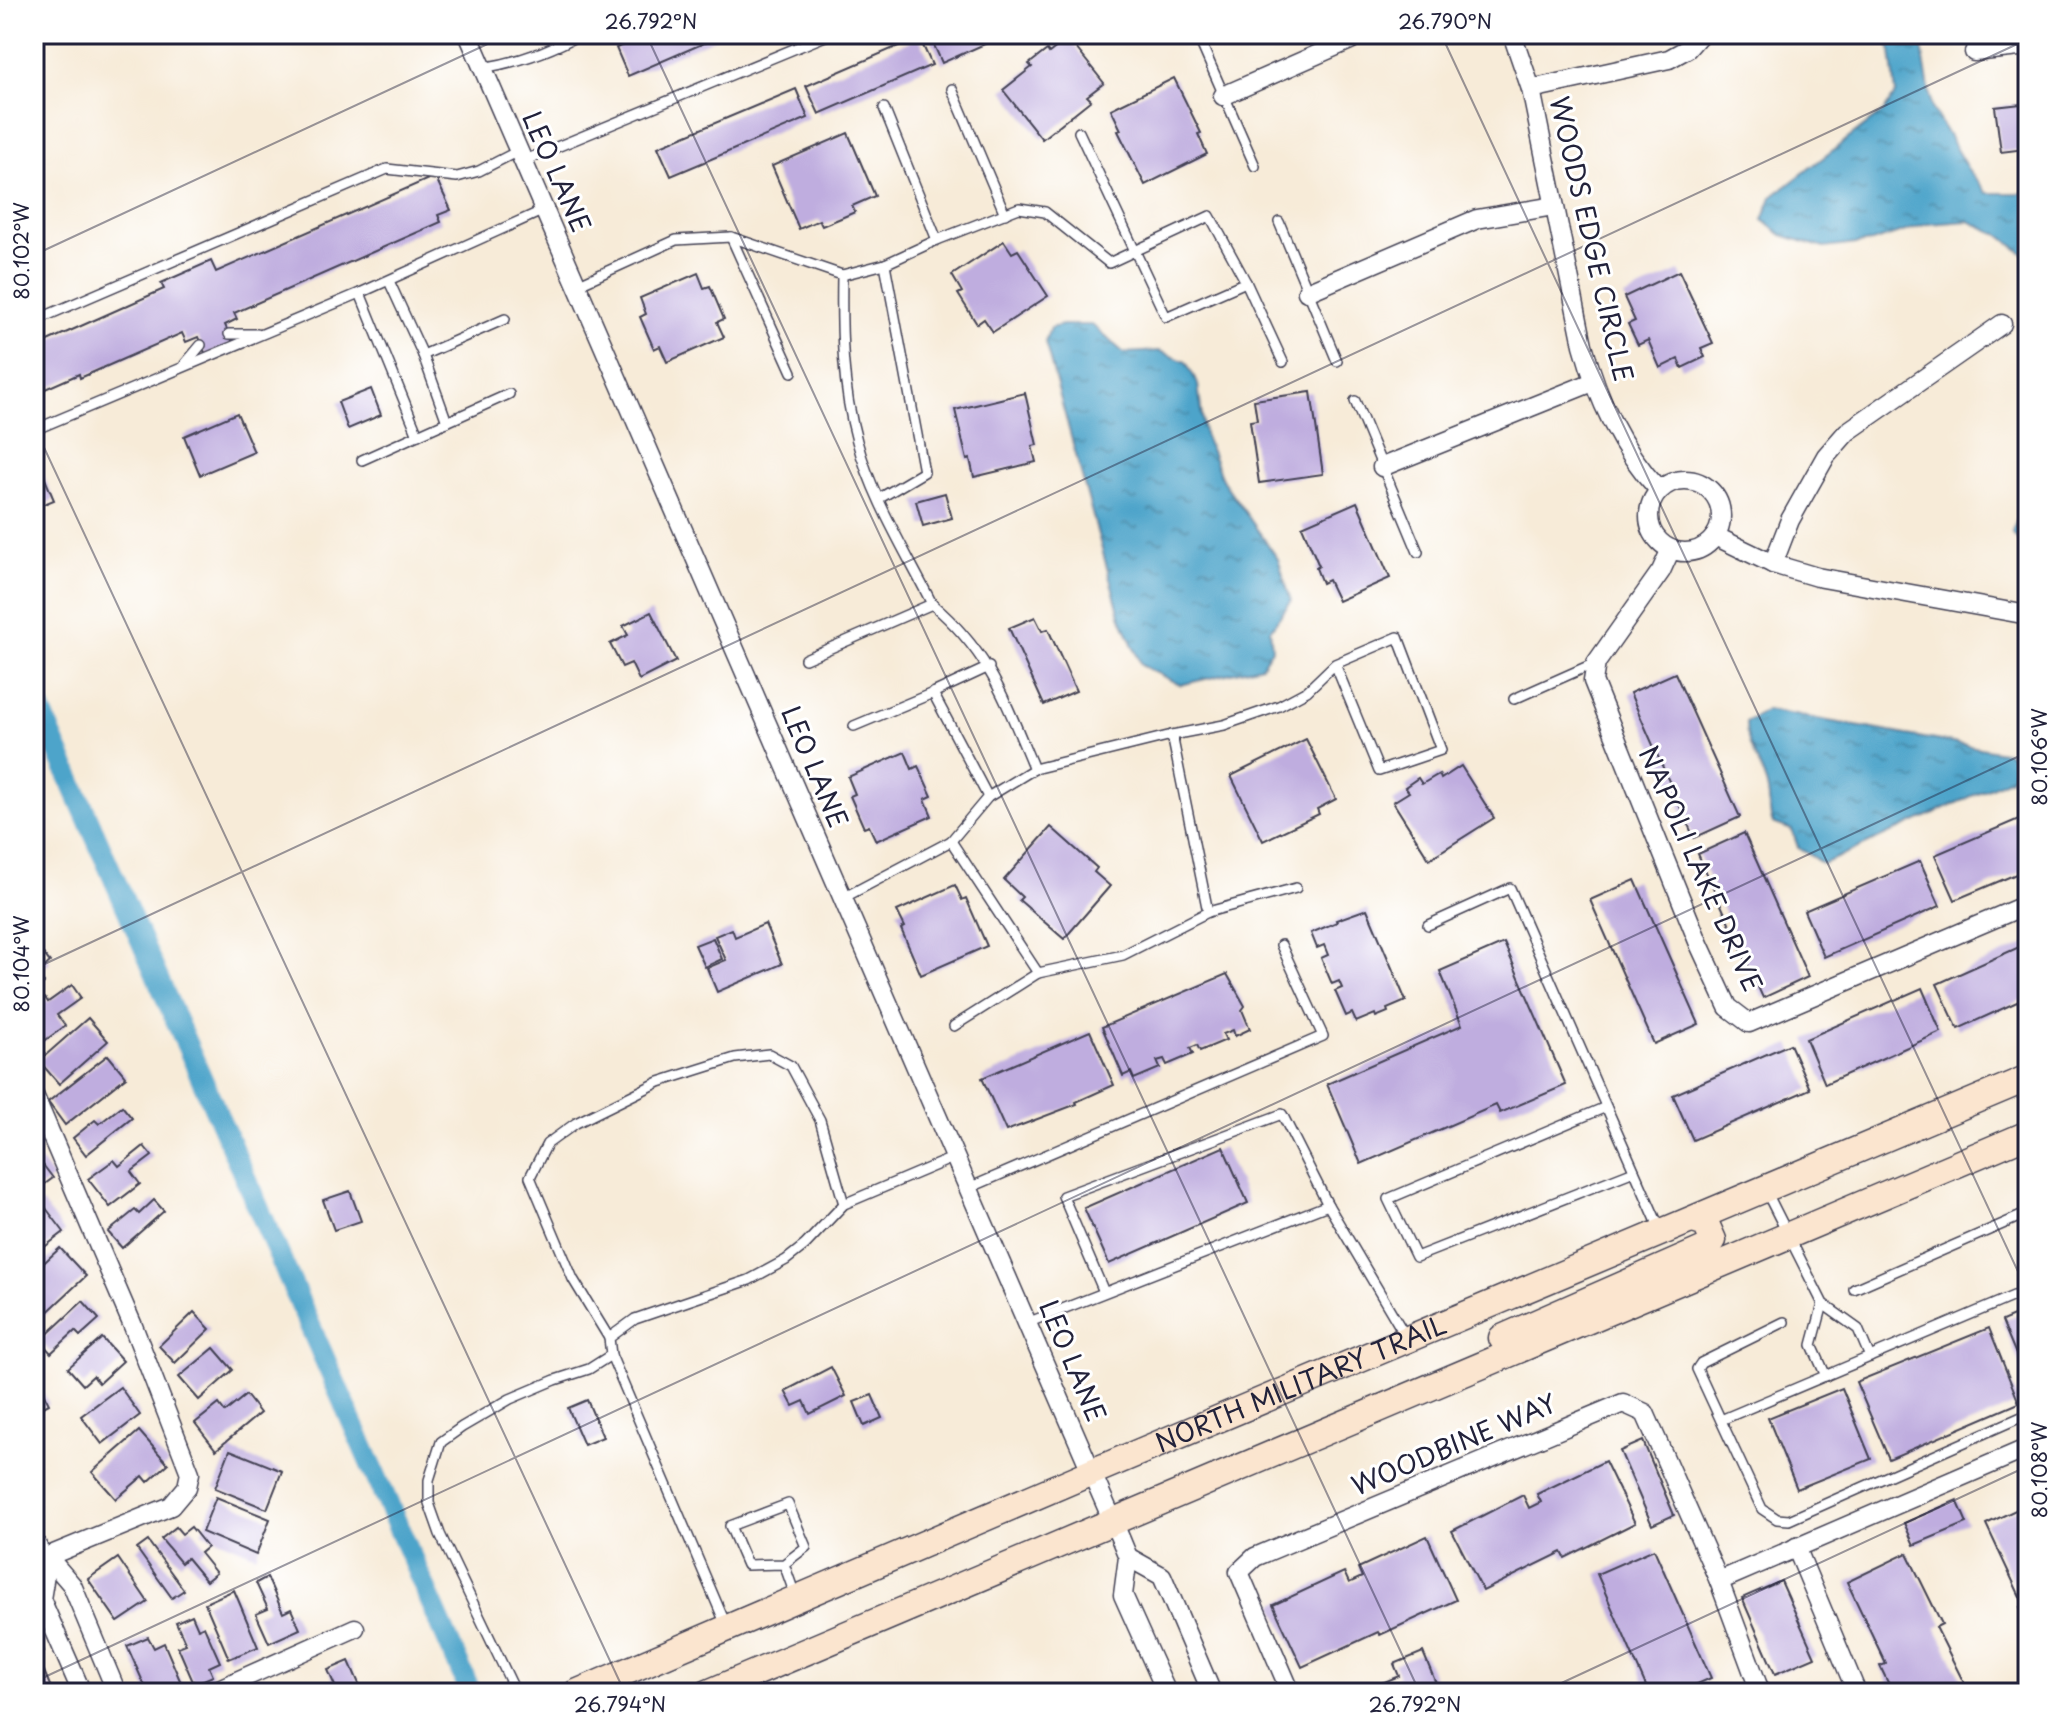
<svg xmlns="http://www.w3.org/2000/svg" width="2062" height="1727" viewBox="0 0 2062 1727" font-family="'Playpen Sans',sans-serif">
	<defs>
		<pattern id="water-ripples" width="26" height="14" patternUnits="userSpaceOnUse" patternTransform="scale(2)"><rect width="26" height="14" fill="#4da4ca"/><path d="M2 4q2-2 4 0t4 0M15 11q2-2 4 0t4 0" fill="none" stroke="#4085a5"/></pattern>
	</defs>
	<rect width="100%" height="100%" fill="#fff"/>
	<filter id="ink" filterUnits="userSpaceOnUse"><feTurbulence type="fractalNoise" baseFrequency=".0125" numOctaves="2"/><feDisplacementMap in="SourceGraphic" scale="16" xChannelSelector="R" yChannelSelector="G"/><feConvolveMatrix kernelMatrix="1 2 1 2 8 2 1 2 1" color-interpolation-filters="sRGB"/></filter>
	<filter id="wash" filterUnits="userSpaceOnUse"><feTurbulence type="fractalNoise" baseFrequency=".006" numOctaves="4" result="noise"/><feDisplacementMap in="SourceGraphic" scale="32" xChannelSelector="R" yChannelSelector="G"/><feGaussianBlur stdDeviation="1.8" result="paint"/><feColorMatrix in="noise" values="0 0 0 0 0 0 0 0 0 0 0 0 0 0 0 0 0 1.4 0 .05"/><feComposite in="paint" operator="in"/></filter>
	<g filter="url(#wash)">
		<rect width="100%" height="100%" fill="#f7ebd8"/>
		<!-- water -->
		<g fill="url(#water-ripples)" stroke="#386382" stroke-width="2">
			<path d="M1884,34H1923L1921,41L1932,108L1967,168L1987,193H2028V257L1998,234L1969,221L1927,224L1872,242L1824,248L1782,235L1763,220L1772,197L1884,111L1896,94L1891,51Z"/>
			<path d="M1063,325H1092L1124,353L1160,351L1186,362L1198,384L1204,434L1223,481L1278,559L1291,601L1270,630L1272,649L1261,666L1180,685L1141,665L1120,615L1045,342L1050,328Z"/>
			<path d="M2028,495V553L2012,532Z"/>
			<path d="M1766,710L2008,753L2016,762L2011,778L1823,864L1798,847L1792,830L1773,823C1768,811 1770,803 1768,791C1764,766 1745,748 1746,722Z"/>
		</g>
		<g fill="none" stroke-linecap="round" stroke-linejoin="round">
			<!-- canal -->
			<path stroke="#4da4ca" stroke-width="22" d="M34,696L471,1693"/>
		</g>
		<g id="blocks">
			<!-- building -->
			<g fill="#bfaddf">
				<path d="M648,34H725L628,76L616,48Z"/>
				<path d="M929,34H1007L942,63Z"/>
				<path d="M919,37L932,65L819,114L806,86Z"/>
				<path d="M1068,38L1104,83L1087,96L1091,100L1042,139L1003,90L1032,67L1029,64L1047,50L1049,53Z"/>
				<path d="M1174,78L1201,133L1198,134L1207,154L1145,185L1118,131L1121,130L1111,109Z"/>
				<path d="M796,89L808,118L671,176L658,147Z"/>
				<path d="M2028,91V127H2026L2022,92Z"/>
				<path d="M2021,104L2026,149L2001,152L1995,107Z"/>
				<path d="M848,133L875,196L852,206L855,212L841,218L822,226L819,220L799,229L772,166Z"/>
				<path d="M435,176L451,210L438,215L441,222L234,313L237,319L225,325L233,343L206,355L198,337L186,342L182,333L80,378L79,374L34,394V347L164,289L161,283L211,261L216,272Z"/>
				<path d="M1004,241L1012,253L1018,250L1048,296L993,332L984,319L977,324L958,294L962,292L952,275Z"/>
				<path d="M1679,271L1713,343L1701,348L1705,357L1682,368L1678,359L1660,368L1648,340L1638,345L1628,324L1635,321L1624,297Z"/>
				<path d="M698,273L704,288L710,286L724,319L717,322L724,337L667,362L660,346L654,349L640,317L646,314L640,298Z"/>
				<path d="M371,389L381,415L348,429L338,402Z"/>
				<path d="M1311,392L1323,474L1259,483L1250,421L1257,420L1254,400Z"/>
				<path d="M1025,393L1037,445L1032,446L1036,462L974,477L970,459L967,460L955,410Z"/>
				<path d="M237,413L254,452L200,475L184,436Z"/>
				<path d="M40,467L54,500L34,508V470Z"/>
				<path d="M945,493L952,518L923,526L916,501Z"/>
				<path d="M1357,502L1390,578L1338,601L1328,580L1322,583L1316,568L1319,566L1302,526Z"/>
				<path d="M651,612L676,661L639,680L631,663L622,667L610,644L628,635L623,626Z"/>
				<path d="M1035,617L1042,631L1048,629L1076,691L1044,705L1009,628Z"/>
				<path d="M1675,673L1740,817L1694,838L1630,693Z"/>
				<path d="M1306,739L1336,799L1317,809L1319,814L1263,841L1231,776Z"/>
				<path d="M905,752L912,769L918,766L932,796L925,799L932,816L876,841L869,826L864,828L850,796L855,794L848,777Z"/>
				<path d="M1461,766L1494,818L1429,859L1393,802L1409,792L1405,787L1418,778L1422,784L1439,774L1441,779Z"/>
				<path d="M2028,815V869L1955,900L1935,855Z"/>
				<path d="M1051,827L1097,868L1094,872L1110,886L1064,939L1019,900L1022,897L1004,880Z"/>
				<path d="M1744,833L1808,977L1763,998L1698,854Z"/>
				<path d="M1920,861L1940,906L1824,957L1804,911Z"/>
				<path d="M1635,880L1699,1024L1654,1044L1590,900Z"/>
				<path d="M955,885L962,900L966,898L987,946L921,975L901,929L905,927L897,911Z"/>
				<path d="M1367,909L1406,1001L1387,1009L1388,1012L1376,1017L1375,1014L1356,1022L1352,1013L1346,1016L1335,991L1342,988L1339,981L1332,984L1321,958L1328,955L1324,945L1317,948L1311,933L1337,922L1336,920Z"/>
				<path d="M765,924L782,964L717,992L707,968L726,960L715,936L732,929L735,937Z"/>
				<path d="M713,938L722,959L705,967L695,945Z"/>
				<path d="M1504,943L1566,1085L1500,1113L1496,1105L1361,1164L1327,1084L1462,1025L1440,971Z"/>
				<path d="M2028,943V997L1958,1029L1937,984Z"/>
				<path d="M41,951L50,962L36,975L44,983L34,992V958Z"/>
				<path d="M1227,974L1245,1006L1242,1010L1250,1029L1235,1036L1233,1030L1223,1034L1226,1040L1200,1051L1197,1045L1190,1048L1193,1054L1167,1065L1164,1059L1157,1061L1160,1068L1134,1079L1131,1072L1123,1076L1102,1027Z"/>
				<path d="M72,985L81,998L57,1015L65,1026L40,1044L34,1035V1005L45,998L48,1002Z"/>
				<path d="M1922,988L1941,1032L1825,1084L1806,1039Z"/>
				<path d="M88,1018L108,1041L59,1084L39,1061Z"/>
				<path d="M1090,1031L1114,1085L1076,1102L1077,1104L1006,1131L982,1078Z"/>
				<path d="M1790,1044L1810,1089L1693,1140L1673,1095Z"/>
				<path d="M108,1055L126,1077L65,1125L48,1102Z"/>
				<path d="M122,1106L132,1118L86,1155L73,1138L95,1120L99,1124Z"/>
				<path d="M144,1146L152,1156L131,1172L140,1184L110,1207L88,1179L114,1160L119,1166Z"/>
				<path d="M1223,1147L1248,1203L1109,1264L1084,1208Z"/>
				<path d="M34,1153L53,1178L34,1192Z"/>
				<path d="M350,1191L361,1221L334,1230L323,1200Z"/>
				<path d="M154,1200L164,1211L122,1248L108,1232L135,1210L139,1214Z"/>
				<path d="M42,1203L64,1232L34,1255V1209Z"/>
				<path d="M60,1248L86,1276L41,1318L34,1311V1272Z"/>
				<path d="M83,1301L99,1319L80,1336L75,1331L51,1353L40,1341Z"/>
				<path d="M2028,1310V1383L2002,1321Z"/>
				<path d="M194,1312L210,1329L175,1363L159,1346Z"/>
				<path d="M1989,1328L2019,1403L1889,1459L1856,1382Z"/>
				<path d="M102,1338L123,1361L99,1383L93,1376L83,1385L68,1368Z"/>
				<path d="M214,1348L233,1370L199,1400L179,1377Z"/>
				<path d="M831,1367L846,1396L810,1414L804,1401L793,1406L785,1391Z"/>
				<path d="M34,1375L49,1404L34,1412Z"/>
				<path d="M120,1387L140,1415L102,1444L81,1416Z"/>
				<path d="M1842,1388L1871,1459L1797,1489L1768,1418Z"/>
				<path d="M246,1395L260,1413L216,1450L195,1423L219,1404L225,1412Z"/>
				<path d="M872,1395L882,1418L864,1426L854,1402Z"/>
				<path d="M587,1400L603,1437L584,1445L568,1408Z"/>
				<path d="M139,1431L168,1464L148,1482L143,1476L116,1499L92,1472Z"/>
				<path d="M1643,1441L1674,1515L1652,1525L1620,1451Z"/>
				<path d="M230,1450L282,1471L267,1509L215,1488Z"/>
				<path d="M1605,1461L1635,1523L1565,1558L1562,1552L1483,1591L1452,1531L1523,1495L1529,1508L1541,1502L1537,1494Z"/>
				<path d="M216,1497L270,1519L256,1555L202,1532Z"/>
				<path d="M1957,1500L1967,1523L1914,1545L1904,1523Z"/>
				<path d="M2028,1504V1625L2020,1607L2024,1605L1986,1524Z"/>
				<path d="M176,1527L182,1534L191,1527L207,1547L200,1553L216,1573L206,1581L187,1558L181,1563L161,1539Z"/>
				<path d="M1427,1536L1456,1600L1380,1635L1378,1632L1302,1667L1273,1605L1344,1572L1349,1583L1362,1577L1358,1568Z"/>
				<path d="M148,1541L184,1590L172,1598L137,1549Z"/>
				<path d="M1654,1549L1711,1678L1677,1693H1649L1597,1574Z"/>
				<path d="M1907,1553L1942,1624L1936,1627L1969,1693H1893L1880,1666L1886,1664L1847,1582Z"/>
				<path d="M118,1558L148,1602L118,1622L88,1579Z"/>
				<path d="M267,1577L283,1613L291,1609L300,1629L269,1643L256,1614L268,1609L256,1583Z"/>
				<path d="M1781,1581L1815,1657L1775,1674L1742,1598Z"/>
				<path d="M234,1590L258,1647L229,1659L205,1603Z"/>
				<path d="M192,1615L198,1629L204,1626L220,1662L209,1667L213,1676L194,1684L178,1647L186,1644L176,1622Z"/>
				<path d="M34,1628L44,1651L34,1655Z"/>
				<path d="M148,1637L154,1648L164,1643L182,1685L163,1693H148L127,1646Z"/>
				<path d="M1423,1652L1440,1693H1358L1399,1676L1394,1664Z"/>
				<path d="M349,1661L360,1686L350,1691L351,1693H338L328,1670Z"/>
				<path d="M44,1671L53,1693H37L34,1686V1675Z"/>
				<path d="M303,1684L306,1693H283Z"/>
			</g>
		</g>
	</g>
	<g filter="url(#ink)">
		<use href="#blocks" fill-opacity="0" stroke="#424053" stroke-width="2"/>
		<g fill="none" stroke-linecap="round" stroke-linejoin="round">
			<!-- lane casing -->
			<g stroke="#424053" stroke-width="12">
				<g id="lane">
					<path d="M1197,34L1255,166"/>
					<path d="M482,68C518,62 549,52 580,34"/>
					<path d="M952,89L1005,214"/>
					<path d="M1079,132L1166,317L1246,282"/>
					<path d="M523,161L830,34"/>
					<path d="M1279,222L1337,361"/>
					<path d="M937,240L1019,208L1045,212L1109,263L1210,216L1246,282L1283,362"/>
					<path d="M842,275L885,264L937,240L884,108"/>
					<path d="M389,281L423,355L447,422"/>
					<path d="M577,285L676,240L731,237"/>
					<path d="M34,321L387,169L457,177L479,171L518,151"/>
					<path d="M229,334H257"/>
					<path d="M423,355L505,319"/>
					<path d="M185,364L201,345"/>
					<path d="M792,372L731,237L842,275C841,331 842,387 857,441C872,498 906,552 932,604"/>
					<path d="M1355,401L1418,552"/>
					<path d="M34,430L360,293"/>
					<path d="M418,435L360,293L544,210"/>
					<path d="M362,460L509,394"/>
					<path d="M880,498L924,472L885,264"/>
					<path d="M805,659L932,604C991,654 1005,701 1034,769"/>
					<path d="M933,693L989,667"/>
					<path d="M1514,699L1595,663"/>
					<path d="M854,726L933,693L988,797"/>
					<path d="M1172,735L1224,725L1279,706L1307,691L1335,664L1398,637L1441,750L1379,771L1335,664"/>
					<path d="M951,841L988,797L1034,769L1172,735L1208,912"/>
					<path d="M843,898L951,841L1038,973L954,1026"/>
					<path d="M1428,925L1510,888L1660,1229"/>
					<path d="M1038,973L1123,955L1208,912L1296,888"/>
					<path d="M1606,1107L1388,1199L1416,1257L1634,1171"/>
					<path d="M969,1188L1323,1036L1281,945"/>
					<path d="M1766,1191L1823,1304L1858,1329L1870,1357"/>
					<path d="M1854,1289L2028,1213"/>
					<path d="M1104,1292L1063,1196L1282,1114L1328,1205"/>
					<path d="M1823,1304L1812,1345L1826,1376"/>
					<path d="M1784,1322L1701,1363L1697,1369L1762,1509L1777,1519L1789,1520L2028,1414"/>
					<path d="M1027,1323L1328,1205L1406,1337"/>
					<path d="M609,1338L573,1279L530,1177L547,1144L576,1123L659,1082L735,1058L769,1054L791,1066L820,1120L844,1204"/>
					<path d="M1721,1420L2028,1290"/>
					<path d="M34,1530L48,1557"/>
					<path d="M784,1564L747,1565L730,1526L788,1504L806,1547L784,1564L795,1595"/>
					<path d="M726,1625L611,1355L609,1338L635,1319L749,1280L786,1260L805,1245L844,1204L955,1157"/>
					<path d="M516,1693L440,1534L429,1503V1480L441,1442L462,1427L510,1399L555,1380L589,1369L611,1355"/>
				</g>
			</g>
			<!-- street casing -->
			<g stroke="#424053" stroke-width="21">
				<g id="street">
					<path d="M468,34L1121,1540L1128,1557L1123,1595L1167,1693"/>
					<path d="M1512,34L1531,89L1583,345C1598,399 1620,448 1659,490"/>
					<path d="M1974,52L2028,46"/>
					<path d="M1531,89L1669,59L1687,49L1700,34"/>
					<path d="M1223,96L1364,34"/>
					<path d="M1307,292L1477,219L1554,206"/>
					<path d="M1382,467L1593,382"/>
					<circle cx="1685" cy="516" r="36"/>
					<path d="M1715,536L1773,564L1817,577L2028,615"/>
					<path d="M1671,549L1661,571L1596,663L1593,681L1699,944L1728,1007L1749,1023L2028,904"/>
					<path d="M1773,564L1790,520L1826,456L1847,432L2002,324"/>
					<path d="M34,1095L133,1326L190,1473L187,1487L171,1506L34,1562"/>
					<path d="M1796,1547L1857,1693"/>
					<path d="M48,1557L72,1585L117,1693"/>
					<path d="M48,1557L41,1599L82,1693"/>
					<path d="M1128,1557L1162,1576L1212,1693"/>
					<path d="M1719,1581L2028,1448"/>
					<path d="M210,1693L355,1628"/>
					<path d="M1291,1693L1239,1572L1255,1557L1623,1403L1645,1413L1719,1581L1758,1686"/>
				</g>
			</g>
			<!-- secondary casing -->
			<g stroke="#424053" stroke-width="29">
				<g id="secondary">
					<path d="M1502,1338L1707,1248L1713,1240L1706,1224L1693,1220"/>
					<path id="s1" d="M576,1693L1092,1472L2028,1078"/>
					<path d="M708,1693L2028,1134"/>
				</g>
			</g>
			<!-- lane -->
			<use href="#lane" stroke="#fff" stroke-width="9"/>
			<!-- street -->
			<use href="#street" stroke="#fff" stroke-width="18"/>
			<!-- secondary -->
			<use href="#secondary" stroke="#fbe5cf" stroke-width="26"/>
		</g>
	</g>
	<!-- ticks -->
	<path fill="none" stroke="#22223b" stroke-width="2" stroke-opacity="0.45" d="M646,34L1420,1693M1441,34L2028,1293M34,255L509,34M34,426L625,1693M34,969L2028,39M34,1682L2028,752M1540,1693L2028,1466"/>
	<g text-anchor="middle" stroke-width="6" stroke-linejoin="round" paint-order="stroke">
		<!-- street labels -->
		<g font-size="26" fill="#22223b" stroke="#fff">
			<text transform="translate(556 172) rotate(66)" y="9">LEO LANE</text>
			<text transform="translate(1591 239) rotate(77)" y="9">WOODS EDGE CIRCLE</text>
			<text transform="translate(814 767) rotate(67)" y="9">LEO LANE</text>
			<text transform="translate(1700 869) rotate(66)" y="9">NAPOLI LAKE DRIVE</text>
			<text transform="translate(1072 1361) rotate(67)" y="9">LEO LANE</text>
			<text dy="9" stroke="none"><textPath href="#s1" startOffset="788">NORTH MILITARY TRAIL</textPath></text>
			<text transform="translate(1454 1445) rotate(-23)" y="9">WOODBINE WAY</text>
		</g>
	</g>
	<!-- margin -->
	<rect width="2062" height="1727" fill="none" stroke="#fff" stroke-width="88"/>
	<rect x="44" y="44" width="1974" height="1639" fill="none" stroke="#22223b" stroke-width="3"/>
	<g font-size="20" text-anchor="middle" fill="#22223b">
		<text x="651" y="29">26.792°N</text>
		<text x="1445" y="29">26.790°N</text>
		<text transform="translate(22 251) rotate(-90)" y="7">80.102°W</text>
		<text transform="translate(2040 757) rotate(-90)" y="7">80.106°W</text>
		<text transform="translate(22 964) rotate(-90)" y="7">80.104°W</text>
		<text transform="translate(2040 1470) rotate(-90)" y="7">80.108°W</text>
		<text x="620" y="1712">26.794°N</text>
		<text x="1415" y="1712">26.792°N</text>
	</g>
</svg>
